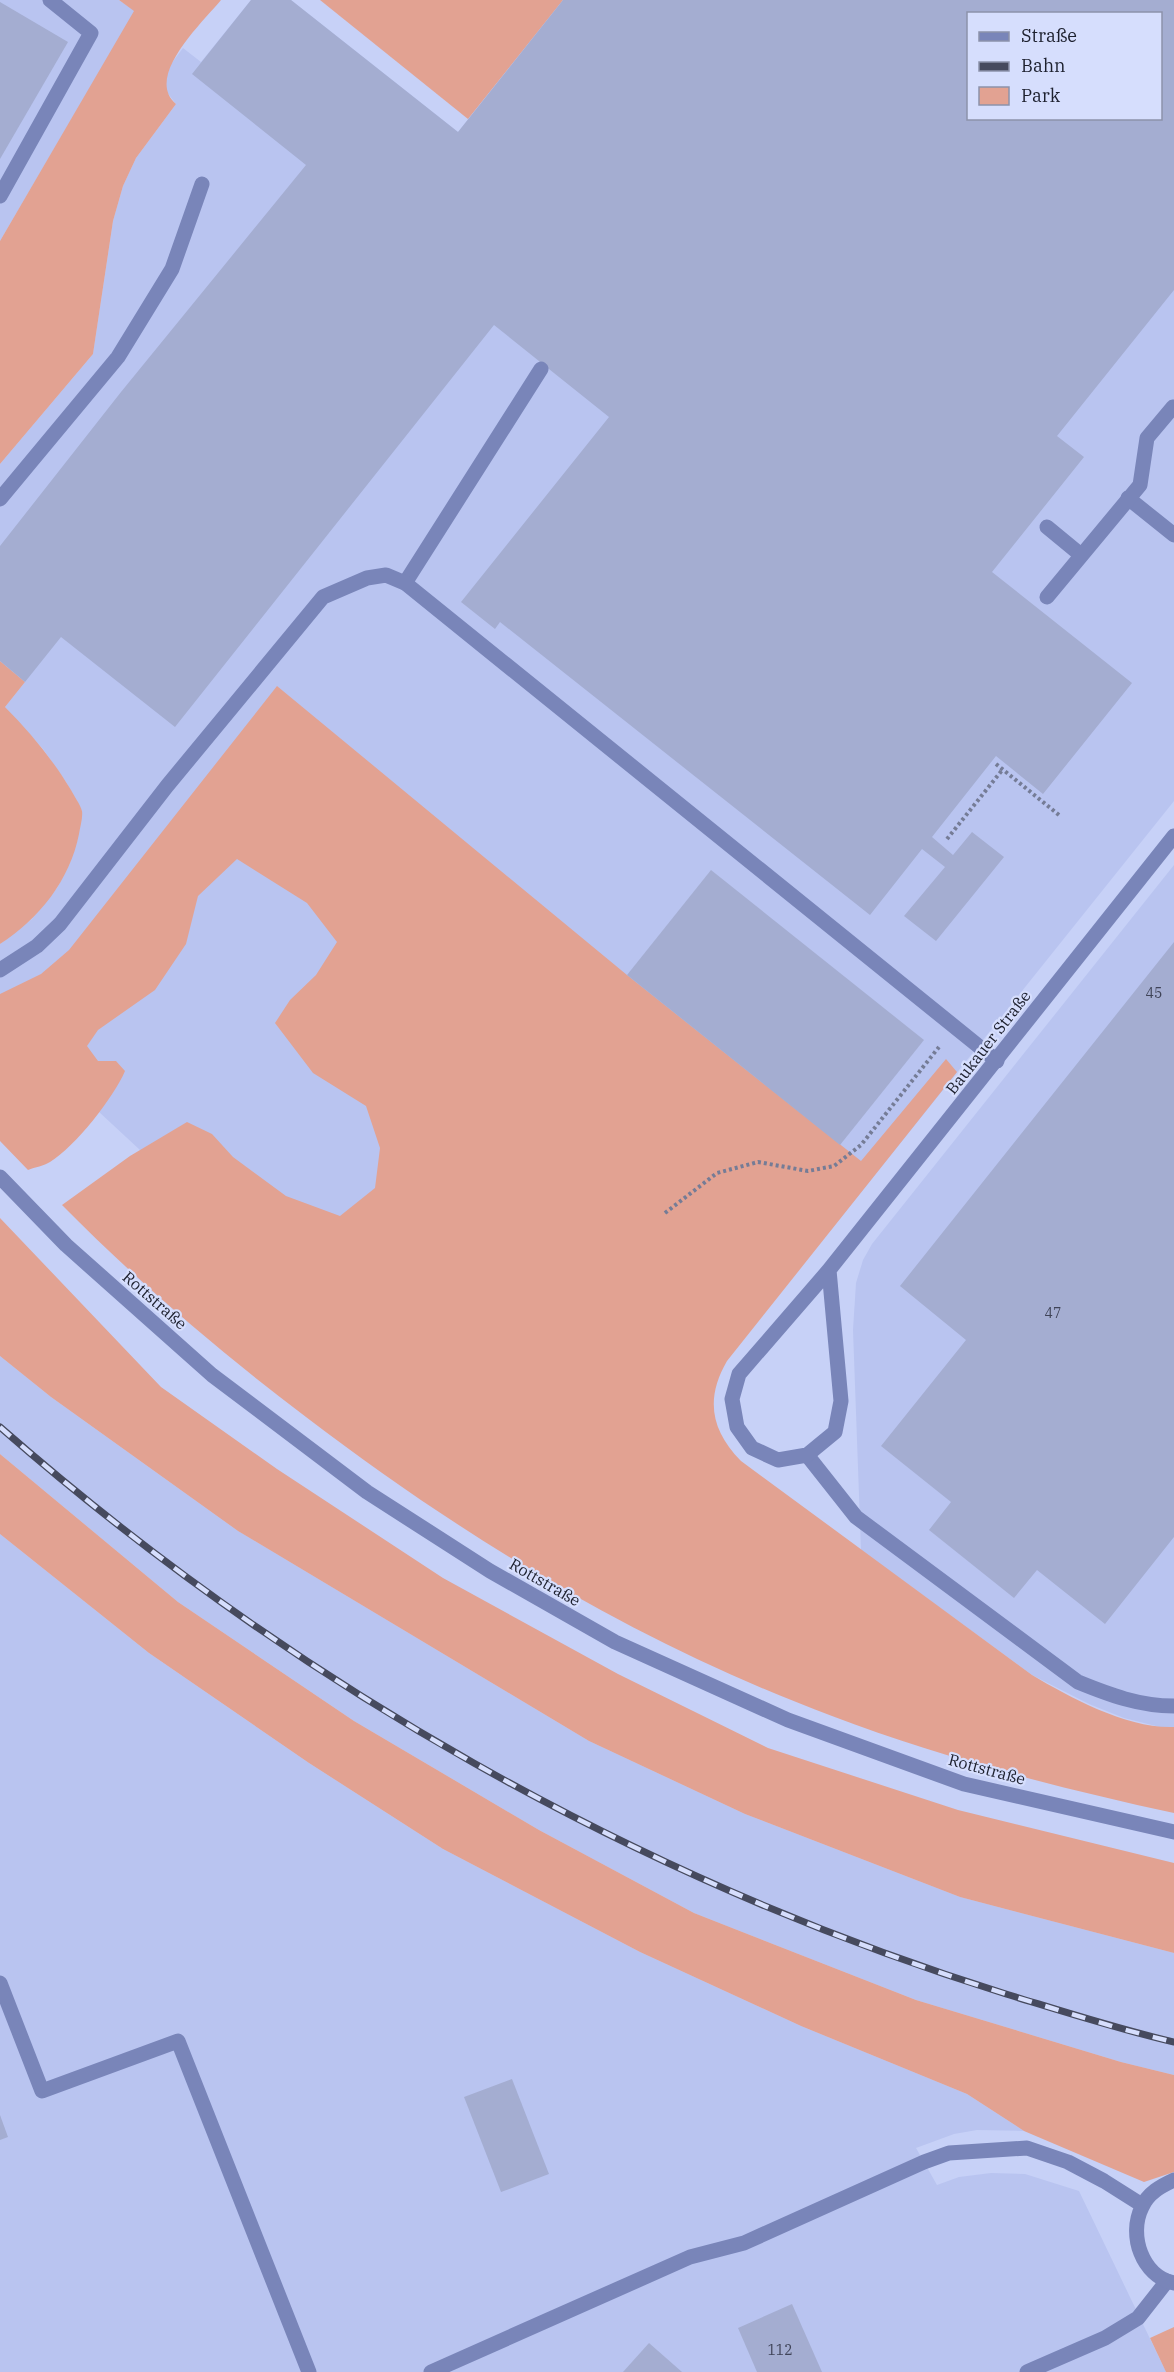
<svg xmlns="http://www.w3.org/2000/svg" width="1174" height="2372" viewBox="0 0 1174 2372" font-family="'IBM Plex Serif',serif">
	<rect width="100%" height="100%" fill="#c7d1f7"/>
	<!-- built -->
	<g fill="#b9c4f0" fill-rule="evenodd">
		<path d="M0,0H119L135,11L0,241Z"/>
		<path d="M251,0H291L458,132L563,0H1174V801L831,1230L674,1335L140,1150L0,1020V944L32,919L57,888L69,865L77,841L82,811L66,782L43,749L5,707L25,682L0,661V464L93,354L113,221L123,186L136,158L176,104L166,91L165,80L171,64L183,48L201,62ZM968,14H1160V118H968Z"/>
		<path d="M1174,865V1727H1160L1124,1718L1089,1704L1032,1675L861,1550L853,1330L856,1283L863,1260L872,1244Z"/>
		<path d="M0,1356L51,1397L238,1531L589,1741L745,1814L960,1897L1174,1953V2075L1121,2062L916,2000L694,1913L539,1830L354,1721L178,1602L0,1454Z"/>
		<path d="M0,1534L149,1653L309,1763L443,1849L640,1952L801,2026L967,2094L1024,2131L977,2130L954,2134L916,2148L937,2185L959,2177L991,2173L1025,2174L1079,2191L1166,2372H0Z"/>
	</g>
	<!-- green -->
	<g fill="#e2a292">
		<path d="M119,0H221C202,23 144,77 176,104L136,158L123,186L113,221L93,354L0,464V241L134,11Z"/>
		<path d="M320,0H563L468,119Z"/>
		<path d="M0,661L25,682L5,707C30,732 53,760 71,790C74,796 80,804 82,811C83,818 80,827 79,834C70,880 39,919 0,944Z"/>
		<path d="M277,686L627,975L861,1161L946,1059L957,1072L727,1361C705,1399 711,1430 741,1461L1032,1675C1071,1698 1128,1729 1174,1727V1813C1058,1788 943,1758 832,1716C642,1645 467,1540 306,1417C220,1352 138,1282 62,1205L130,1156L187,1122L212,1134L233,1157L286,1196L340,1216L375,1188L380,1148L366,1106L313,1073L275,1023L290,1000L316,975L337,942L307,903L237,859L198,896L186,944L155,990L98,1030L87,1046L98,1061H116L125,1071C114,1097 75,1147 50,1162C44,1166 35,1167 28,1170L0,1141V994L41,974L69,950Z"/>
		<path d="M0,1218L161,1387L277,1469L443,1578L618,1674L768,1748L958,1810L1174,1863V1953L960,1897L745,1814L589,1741L238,1531L51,1397L0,1356Z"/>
		<path d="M0,1454L178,1602L354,1721L539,1830L694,1913L916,2000L1121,2062L1174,2075V2172L1144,2182L1024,2131L967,2094L801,2026L640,1952L443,1849L309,1763L149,1653L0,1534Z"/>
		<path d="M1174,2327V2372H1166L1150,2338Z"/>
	</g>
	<!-- building -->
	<g fill="#a4add1" fill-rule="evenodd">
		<path d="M251,0H291L458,132L563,0H1174V290L1057,436L1084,457L992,572L1132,683L1043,794L996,756L932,837L953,855L972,832L1004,857L936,941L904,916L945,867L922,849L870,915L500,622L495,629L461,602L609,417L494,325L175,727L61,637L25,682L0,661V546L121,392L306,165L192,74ZM968,14H1160V118H968Z"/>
		<path d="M0,2L68,42L0,159Z"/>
		<path d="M711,870L924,1040L840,1145L627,975Z"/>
		<path d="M1174,942V1537L1105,1624L1037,1570L1014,1598L929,1530L951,1502L881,1446L966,1340L900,1286Z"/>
		<path d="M512,2079L549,2174L501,2192L464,2097Z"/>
		<path d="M0,2115L8,2137L0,2140Z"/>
		<path d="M792,2304L822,2372H757L738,2328Z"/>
		<path d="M649,2343L682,2372H623Z"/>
	</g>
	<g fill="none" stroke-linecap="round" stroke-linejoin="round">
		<!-- path -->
		<g stroke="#757c96" stroke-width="4" stroke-dasharray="3 3" stroke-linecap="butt">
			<path d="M996,764L1059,815"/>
			<path d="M947,839L1003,769"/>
			<path d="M665,1213L717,1173L758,1162L808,1171L834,1166L861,1145L939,1047"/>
		</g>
		<!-- lane -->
		<g stroke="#7985b9" stroke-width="15">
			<path d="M0,196L91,33L50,0"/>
			<path d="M1128,498L1174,535"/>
			<path d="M0,499L118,357L172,269L202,184"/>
			<path d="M1047,527L1081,555"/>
			<path d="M405,583L541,369"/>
			<path d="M1047,597L1140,485L1147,438L1173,407"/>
			<path d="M0,970L37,946L60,924L167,786L323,597L367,578L386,575L405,583L997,1061"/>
			<path d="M807,1455L856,1517L1078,1682C1110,1695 1139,1706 1174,1706"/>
			<path d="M0,1983L42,2091L178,2041L309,2372"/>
			<path d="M431,2372L690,2257L744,2243L924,2162L949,2153L1027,2148L1068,2162L1104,2181L1142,2205"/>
			<path d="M1027,2372L1105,2338L1138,2318L1167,2281"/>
		</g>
		<!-- street -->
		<g stroke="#7985b9" stroke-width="15">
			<path d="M0,1177L66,1245L212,1375L367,1492L490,1571L615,1642L788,1720L964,1784L1174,1832"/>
			<path d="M829,1270L841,1401L835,1432L807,1455L778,1460L752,1448L737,1427L732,1399L739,1374L829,1270L1174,836"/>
			<path d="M1174,2180C1161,2186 1148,2193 1142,2207C1128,2235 1142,2276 1174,2283"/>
		</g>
		<!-- rail casing -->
		<g stroke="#464a5e" stroke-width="7">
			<path id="rail" d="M0,1427C291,1682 637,1879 1006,1994C1062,2011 1117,2029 1174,2042"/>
		</g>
		<!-- rail -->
		<use href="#rail" stroke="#d6defd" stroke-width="4.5" stroke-dasharray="14" stroke-linecap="butt"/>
	</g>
	<g text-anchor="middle" stroke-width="4.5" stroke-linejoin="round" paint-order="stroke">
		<!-- number labels -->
		<g font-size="14" fill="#3f4357">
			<text x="1154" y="998">45</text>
			<text x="1053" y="1318">47</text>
			<text x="780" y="2355">112</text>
		</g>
		<!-- street labels -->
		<g font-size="16" fill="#1d202e" stroke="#d6defd">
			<text transform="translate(988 1042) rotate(-52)" y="6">Baukauer Straße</text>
			<text transform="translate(155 1300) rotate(41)" y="6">Rottstraße</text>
			<text transform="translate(545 1582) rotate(30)" y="6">Rottstraße</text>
			<text transform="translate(987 1769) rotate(15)" y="6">Rottstraße</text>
		</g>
	</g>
	<!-- legend -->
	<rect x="967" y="12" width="195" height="108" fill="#d6defd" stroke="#8c92aa" stroke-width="1.5"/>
	<rect x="979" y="32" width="30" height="9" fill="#7985b9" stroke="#8c92aa" stroke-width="1.5"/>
	<text x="1021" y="42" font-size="18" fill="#1d202e">Straße</text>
	<rect x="979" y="62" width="30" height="9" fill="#464a5e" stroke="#8c92aa" stroke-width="1.5"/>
	<text x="1021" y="72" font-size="18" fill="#1d202e">Bahn</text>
	<rect x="979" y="87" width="30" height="18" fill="#e2a292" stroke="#8c92aa" stroke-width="1.5"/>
	<text x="1021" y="102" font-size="18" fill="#1d202e">Park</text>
</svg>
